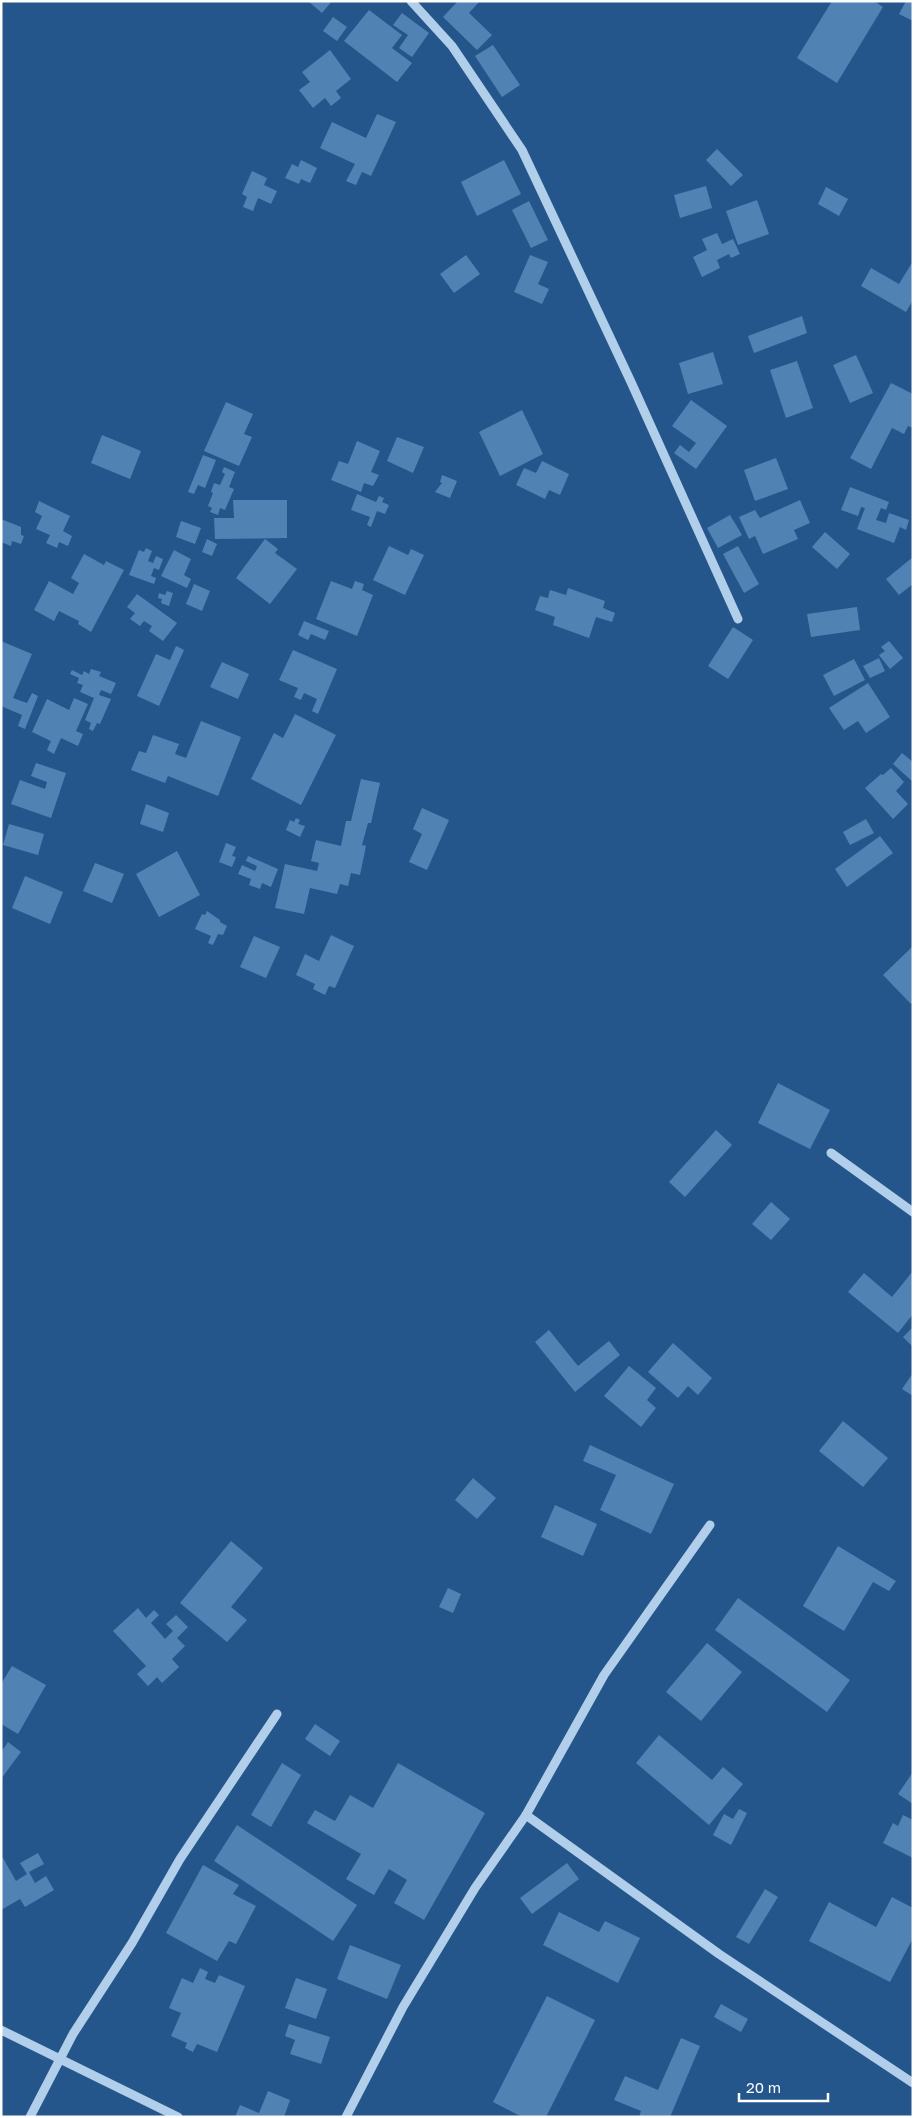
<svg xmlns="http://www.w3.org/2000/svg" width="914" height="2118" viewBox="0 0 914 2118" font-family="'Golos Text',sans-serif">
	<rect width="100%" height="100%" fill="#24568b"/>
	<!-- building -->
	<g fill="#5082b4">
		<path d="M308,1H332L322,13Z"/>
		<path d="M458,1H480L469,13L492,35L477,50L443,17Z"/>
		<path d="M832,1H874L883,7L837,83L797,58Z"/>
		<path d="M906,1H913V21L899,14Z"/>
		<path d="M369,10L402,35L392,48L412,63L397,82L344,41Z"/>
		<path d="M402,13L429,33L412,57L399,48L408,35L393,25Z"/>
		<path d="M333,17L347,27L337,41L323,31Z"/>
		<path d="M493,45L520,85L502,97L475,56Z"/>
		<path d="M330,50L351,79L336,91L341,98L331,106L325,98L313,108L299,90L310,82L302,72Z"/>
		<path d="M377,114L396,122L371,176L362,172L356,185L346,181L355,164L320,148L332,122L366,138Z"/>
		<path d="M717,149L743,175L731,186L706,160Z"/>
		<path d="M301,160L317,168L310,183L301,179L299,184L285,178L292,164L298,167Z"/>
		<path d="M504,160L521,194L477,216L461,182Z"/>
		<path d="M252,171L267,178L264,185L277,191L271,204L258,198L253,211L243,207L247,197L242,194Z"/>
		<path d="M706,186L712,208L680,218L674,195Z"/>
		<path d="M826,187L848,199L839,216L818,204Z"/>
		<path d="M757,200L769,234L738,245L726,211Z"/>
		<path d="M529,201L548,240L531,248L512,210Z"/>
		<path d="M717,233L722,244L733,239L740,254L731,258L729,254L717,260L720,268L702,277L693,257L707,250L702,239Z"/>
		<path d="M466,255L480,274L454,293L440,274Z"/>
		<path d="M530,255L548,262L538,284L549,289L542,304L514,292Z"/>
		<path d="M913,261V300L906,312L861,286L871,268L899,284Z"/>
		<path d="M802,316L807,333L754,353L748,336Z"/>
		<path d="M713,352L723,384L688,394L679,363Z"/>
		<path d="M856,355L873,393L850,403L833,365Z"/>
		<path d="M797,361L813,408L786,418L770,370Z"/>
		<path d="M891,383L913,394V428L908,426L904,434L892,428L871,469L850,458Z"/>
		<path d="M691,400L727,426L696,469L674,453L680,445L689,452L696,443L672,426Z"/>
		<path d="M226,402L253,414L244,434L252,437L239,466L204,451Z"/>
		<path d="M522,410L543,454L500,476L479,432Z"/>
		<path d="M102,435L141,451L130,479L91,463Z"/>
		<path d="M397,437L424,447L413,473L387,461Z"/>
		<path d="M357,441L380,451L371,472L379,475L373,486L364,483L361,492L331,480L339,461L348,464Z"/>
		<path d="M203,455L216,460L205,488L198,485L194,494L188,492Z"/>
		<path d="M776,458L788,489L755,501L744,470Z"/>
		<path d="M542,461L569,474L560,495L549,490L545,499L516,485L524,468L536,473Z"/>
		<path d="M224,467L235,472L229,487L234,489L225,510L220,508L218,515L210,512L212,508L208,506L213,493L211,492L214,483L220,485L225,474L222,472Z"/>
		<path d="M442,475L457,481L450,498L435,492L442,483L440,482Z"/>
		<path d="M850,487L889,502L886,510L881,508L876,520L886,523L889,513L909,520L906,530L900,527L894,543L857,529L865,508L861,507L858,516L841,510Z"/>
		<path d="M357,494L376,502L379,496L384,498L382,502L389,505L385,514L377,511L371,527L367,525L370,517L351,510Z"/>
		<path d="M233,500H287V538L215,539L214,518H234Z"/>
		<path d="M800,500L810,523L794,530L798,539L763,554L755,536L749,539L739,517L755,510L760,518Z"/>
		<path d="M39,501L70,516L63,531L72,536L68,546L59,542L57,548L46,543L50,535L36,529L42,516L35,512Z"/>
		<path d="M730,515L742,535L718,548L707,528Z"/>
		<path d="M1,519L21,527V535L24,536L21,544L12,541L11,546L1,542Z"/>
		<path d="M181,521L201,528L195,544L176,537Z"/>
		<path d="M825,532L850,554L837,569L812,547Z"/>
		<path d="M207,539L217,544L212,556L202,552Z"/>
		<path d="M265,539L278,549L275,553L297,569L270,604L236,578Z"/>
		<path d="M389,546L408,555L411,549L424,555L405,595L373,580Z"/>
		<path d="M738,546L759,584L744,593L723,554Z"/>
		<path d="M146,548L152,551L148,561L153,563L156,556L163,559L159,570L154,568L151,576L156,578L154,584L129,575L139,550L144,552Z"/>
		<path d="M174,550L191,559L184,575L191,579L187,588L161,576Z"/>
		<path d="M84,554L104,565L106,561L124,570L91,632L78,624L79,621L59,611L54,621L34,610L49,581L73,594L79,583L71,578Z"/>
		<path d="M913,557V584L899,595L886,579Z"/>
		<path d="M331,581L352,589L355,581L364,584L362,590L373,595L357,636L316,619Z"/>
		<path d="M194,584L210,591L202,611L186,604Z"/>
		<path d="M568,588L605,601L603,608L615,613L612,622L596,617L589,638L553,625L555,617L535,610L540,596L548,598L550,590L566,595Z"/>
		<path d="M167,591L173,593L169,606L161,603L162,599L158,598L159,593L165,595Z"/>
		<path d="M137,594L177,623L163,641L149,631L152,626L144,621L140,626L130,619L135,613L127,607Z"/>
		<path d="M857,607L860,630L811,637L807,614Z"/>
		<path d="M304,621L329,631L325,640L311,634L308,640L298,635Z"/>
		<path d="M733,627L753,640L728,679L708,666Z"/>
		<path d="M1,641L32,654L13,698L27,703L32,693L38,696L25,729L18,726L22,715L1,706Z"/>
		<path d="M889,641L903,658L890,669L879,655L885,651L881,647Z"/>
		<path d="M176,646L184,650L159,706L137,696L156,654L170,660Z"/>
		<path d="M293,650L337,669L318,714L312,711L317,699L304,693L301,700L294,697L298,688L279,680Z"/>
		<path d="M879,658L885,671L870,678L863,666Z"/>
		<path d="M854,659L865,680L834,696L823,675Z"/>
		<path d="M222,662L249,674L238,699L210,687Z"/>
		<path d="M91,669L101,672L99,676L116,683L111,694L101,690L99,695L111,699L100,724L97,723L93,731L89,729L91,723L85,720L94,698L80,692L83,685L77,683L79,678L70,674L72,670L82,675L84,671L89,674Z"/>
		<path d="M868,683L890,717L866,733L858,721L844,730L829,708Z"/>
		<path d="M74,698L88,704L76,731L83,734L78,746L61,738L54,754L47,750L51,741L32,732L47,699L69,710Z"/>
		<path d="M295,714L336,735L301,805L251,779L274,733L283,738Z"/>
		<path d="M201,721L241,737L218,796L168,776L165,783L131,770L139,751L146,753L153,735L179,744L175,754L186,758Z"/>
		<path d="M902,753L913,762V782L893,764Z"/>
		<path d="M36,763L66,773L51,818L11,804L20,780L45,789L47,782L31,776Z"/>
		<path d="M891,768L904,782L896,791L908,804L893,819L865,788L881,774L883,775Z"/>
		<path d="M361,779L380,783L371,823H368L362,845L366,846L360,875L351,873L348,886L340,884L337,894L310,888L304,914L275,908L285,864L317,871L319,863L311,861L316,840L341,846L346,821H351Z"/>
		<path d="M146,804L169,813L163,832L140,824Z"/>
		<path d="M422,808L449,820L427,870L409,862L422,834L413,829Z"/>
		<path d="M296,818L300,820L298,824L305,826L300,837L286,830L290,820L294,822Z"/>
		<path d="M866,819L874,833L850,845L843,832Z"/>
		<path d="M9,824L44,834L38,855L3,845Z"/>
		<path d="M880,836L893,853L847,887L835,869Z"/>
		<path d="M226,843L236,847L232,856L236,857L232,867L219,862Z"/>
		<path d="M177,851L200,895L159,917L136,874Z"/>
		<path d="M248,856L278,869L271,887L262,883L260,889L249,885L251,879L238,874L242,865L255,871L257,866L246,861Z"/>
		<path d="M95,863L124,874L112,903L83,891Z"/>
		<path d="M25,876L63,892L50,924L12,908Z"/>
		<path d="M207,911L220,920V922L227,926L223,935L218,934L213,945L208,943L211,936L195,929L202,914L205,915Z"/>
		<path d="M331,935L354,946L335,988L329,986L325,995L313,989L315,984L296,975L305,954L319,961Z"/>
		<path d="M254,936L280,947L266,978L240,967Z"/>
		<path d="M913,946V1002L911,1004L883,975Z"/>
		<path d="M778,1083L830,1110L810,1149L758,1123Z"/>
		<path d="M716,1130L732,1145L685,1197L669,1182Z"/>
		<path d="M771,1202L790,1219L771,1240L752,1224Z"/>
		<path d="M913,1271V1314L898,1333L848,1292L864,1273L892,1297Z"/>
		<path d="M913,1327V1347L903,1337Z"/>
		<path d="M549,1330L578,1366L609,1341L620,1355L575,1392L535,1342Z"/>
		<path d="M673,1343L712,1378L698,1395L688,1386L678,1398L648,1372Z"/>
		<path d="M629,1366L656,1388L647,1400L656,1408L641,1427L604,1396Z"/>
		<path d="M913,1373V1396L902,1389Z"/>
		<path d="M843,1421L888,1458L863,1487L819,1451Z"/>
		<path d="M590,1445L674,1484L651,1534L600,1510L616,1475L583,1461Z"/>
		<path d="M473,1478L496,1498L477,1519L455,1500Z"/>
		<path d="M555,1505L597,1524L583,1556L541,1537Z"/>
		<path d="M231,1541L263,1568L231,1607L247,1620L227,1642L180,1603Z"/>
		<path d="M838,1546L896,1581L889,1591L873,1582L844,1631L803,1606Z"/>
		<path d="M448,1588L461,1594L453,1613L439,1607Z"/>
		<path d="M738,1598L850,1680L827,1712L715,1630Z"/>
		<path d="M138,1608L146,1618L154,1610L159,1615L151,1623L165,1639L173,1631L166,1624L176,1615L188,1627L177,1638L185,1646L172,1659L179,1667L162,1683L157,1677L148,1686L137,1674L146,1666L113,1631Z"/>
		<path d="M707,1643L742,1672L701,1721L666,1692Z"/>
		<path d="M12,1666L46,1685L18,1734L1,1724V1684Z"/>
		<path d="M315,1724L340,1741L330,1756L305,1739Z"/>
		<path d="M659,1735L712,1780L723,1767L743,1784L709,1825L636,1763Z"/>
		<path d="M8,1742L21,1752L1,1779V1752Z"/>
		<path d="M282,1763L301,1775L271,1827L251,1815Z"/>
		<path d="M398,1763L485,1813L424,1920L394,1903L407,1880L389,1869L374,1895L346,1879L361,1854L307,1823L315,1810L335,1821L350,1795L373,1808Z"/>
		<path d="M913,1772V1804L898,1794Z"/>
		<path d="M739,1809L747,1813L731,1845L713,1835L724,1814L733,1819Z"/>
		<path d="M903,1815L913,1820V1858L883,1843L893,1823L898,1826Z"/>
		<path d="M237,1825L357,1905L333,1941L214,1861Z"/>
		<path d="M38,1853L44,1864L29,1872L35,1883L46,1876L54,1890L25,1907L20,1899L1,1910V1859L3,1858L16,1881L27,1874L20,1863Z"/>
		<path d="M567,1863L579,1879L532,1914L520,1898Z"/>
		<path d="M203,1865L239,1885L233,1894L256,1906L236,1944L229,1941L217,1961L166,1933Z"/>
		<path d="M765,1889L778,1897L749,1944L736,1937Z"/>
		<path d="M892,1897L913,1908V1938L890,1982L809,1941L829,1902L876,1927Z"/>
		<path d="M559,1912L599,1932L605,1921L640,1938L618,1983L543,1945Z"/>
		<path d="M350,1945L401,1965L387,1999L337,1979Z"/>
		<path d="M200,1968L208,1972L205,1979L215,1983L219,1975L245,1986L217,2052L197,2044L193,2052L185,2048L187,2043L171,2036L181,2013L169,2008L182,1978L193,1983Z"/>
		<path d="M296,1978L327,1989L316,2019L285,2008Z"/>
		<path d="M547,1996L595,2020L546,2117H522L493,2102Z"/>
		<path d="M721,2004L748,2019L741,2032L714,2017Z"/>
		<path d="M289,2024L330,2037L321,2064L290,2054L295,2040L285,2036Z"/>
		<path d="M681,2038L700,2046L670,2117H639L641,2111L614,2100L625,2076L658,2090Z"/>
		<path d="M268,2091L290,2100L284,2117H235L240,2105L259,2113Z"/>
	</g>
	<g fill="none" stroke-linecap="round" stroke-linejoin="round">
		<!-- minor -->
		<g stroke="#b1ceea" stroke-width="9">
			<path d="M411,1L452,46L522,150L631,382L738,619"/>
			<path d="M831,1153L913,1212"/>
			<path d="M526,1815L719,1954L913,2083"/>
			<path d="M1,2030L178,2117"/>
			<path d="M30,2117L73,2034L132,1943L180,1859L277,1714"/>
			<path d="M346,2117L403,2007L475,1888L526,1815L604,1675L710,1525"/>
		</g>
	</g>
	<!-- border -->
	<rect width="914" height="2118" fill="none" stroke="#ffffff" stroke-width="5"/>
	<!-- scale -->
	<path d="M739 2093v8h89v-8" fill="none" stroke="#ffffff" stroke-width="2.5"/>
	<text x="746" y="2093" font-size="15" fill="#ffffff" stroke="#24568b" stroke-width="4" paint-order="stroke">20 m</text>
</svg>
